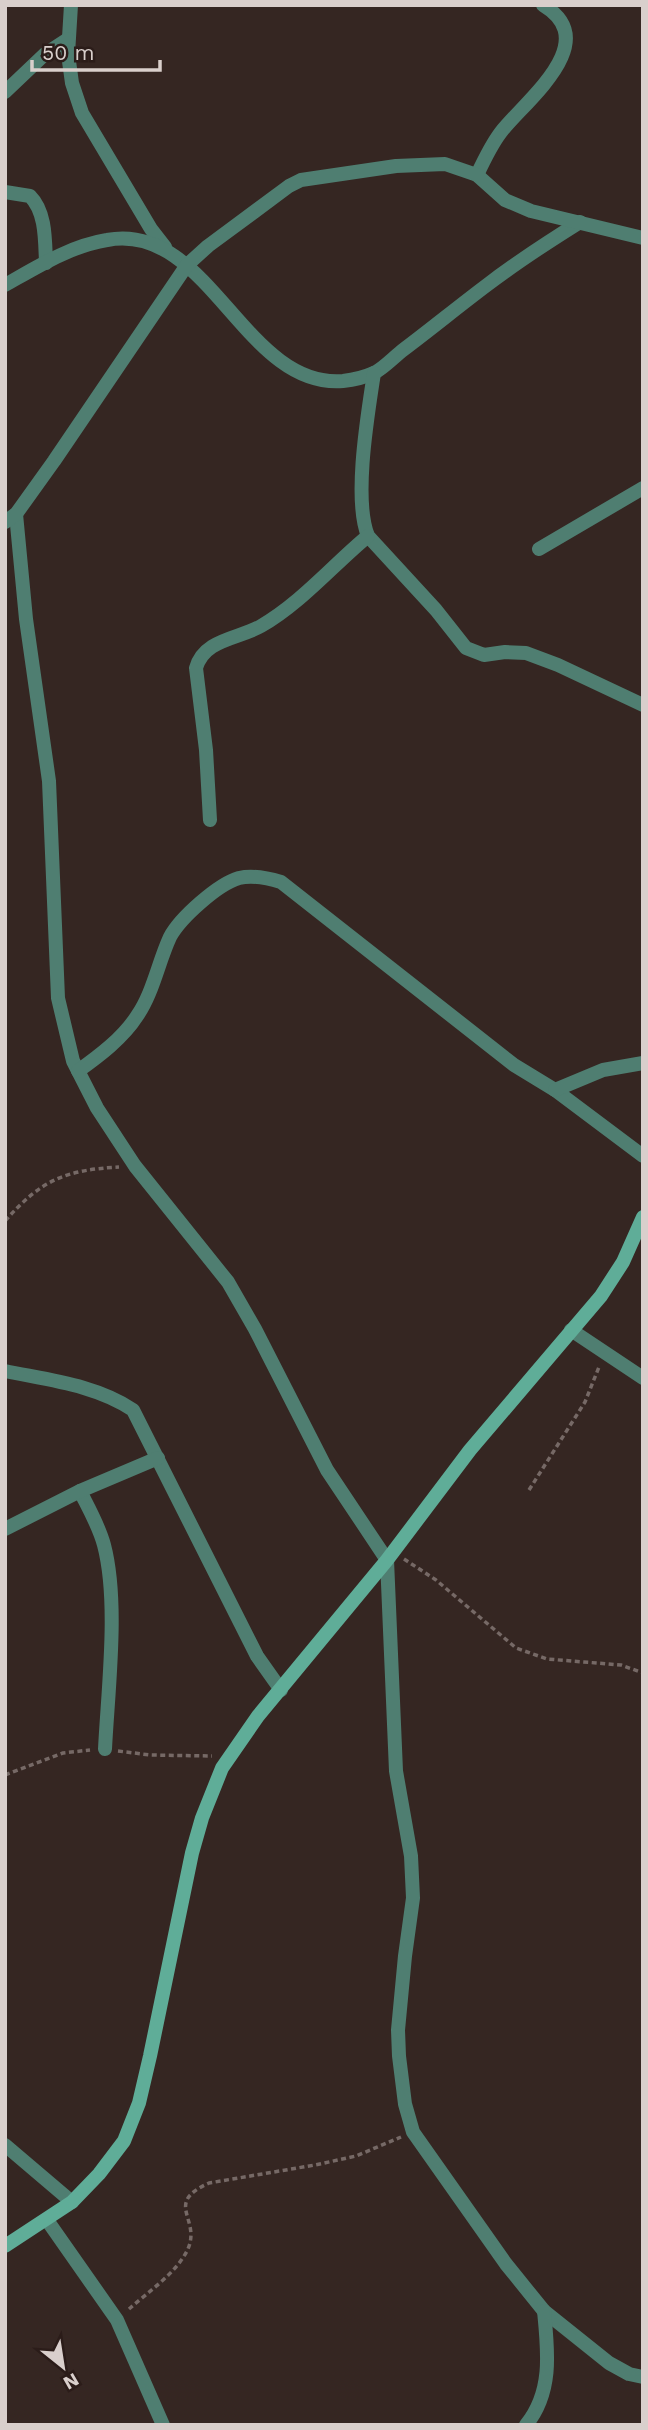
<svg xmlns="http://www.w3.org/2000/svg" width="648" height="2430" viewBox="0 0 648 2430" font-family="'Work Sans',sans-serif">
	<rect width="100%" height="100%" fill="#352622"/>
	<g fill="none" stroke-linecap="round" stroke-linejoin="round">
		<!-- path -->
		<g stroke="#766966" stroke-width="3.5" stroke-dasharray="5 3.5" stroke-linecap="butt">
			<path d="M5,1221C41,1180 65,1170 119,1167"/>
			<path d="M529,1490L585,1402L599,1367"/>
			<path d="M404,1559L436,1580L516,1648L547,1659L621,1665L643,1673"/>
			<path d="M118,1751L150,1755L212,1756"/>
			<path d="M5,1775L63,1753L90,1750"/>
			<path d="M129,2309C148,2292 175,2274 187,2251C203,2219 162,2204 209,2183L315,2165L356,2156L401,2137"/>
		</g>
		<!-- minor -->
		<g stroke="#4f7e71" stroke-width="14">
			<path d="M71,5L68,54L72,83L82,113L151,229L165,247"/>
			<path d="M5,92L45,54L68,39"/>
			<path d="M477,175C484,160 491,145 501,132C526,100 604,42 543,5"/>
			<path d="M5,192L30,196C46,212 45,240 46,263"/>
			<path d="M5,285C37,267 70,246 107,240C209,221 244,389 343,381C352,380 365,377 374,373C384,368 394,357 403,350C431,329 459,306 487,285C517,262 548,242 580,222"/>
			<path d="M374,373C368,413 353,499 368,536L436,610L466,648L484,655L505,652L526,653L558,665L643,705"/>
			<path d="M16,514L26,619L49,781L58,998L73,1061L97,1108L135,1166L228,1282L255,1329L327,1470L387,1560L396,1771L411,1856L413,1898L405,1956L398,2030L399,2056L405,2104L413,2132L506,2264L544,2311L609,2363L629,2374L643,2377"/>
			<path d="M5,522L16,514L54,461L187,265L208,246L289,186L301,180L396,166L445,164L477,175L505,200L531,211L643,238"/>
			<path d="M539,549L643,488"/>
			<path d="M210,820L206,750L196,668C204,639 238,639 261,626C301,603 333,565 368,536"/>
			<path d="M78,1071C99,1056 123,1038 137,1016C153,993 158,963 170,937C180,918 218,884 239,878C252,875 268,878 281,882L514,1065L555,1090L643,1156"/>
			<path d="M555,1090L603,1070L643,1063"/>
			<path d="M571,1330L643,1378"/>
			<path d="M5,1371C48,1380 96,1385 133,1410L257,1656L281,1690"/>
			<path d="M80,1491C89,1509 99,1526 104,1545C119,1602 108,1689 105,1749"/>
			<path d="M5,1529L80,1491L158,1458"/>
			<path d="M5,2145L72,2202"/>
			<path d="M47,2220L117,2320L163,2425"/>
			<path d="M526,2425C553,2392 548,2351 544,2311"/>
		</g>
		<!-- secondary -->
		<path stroke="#5fad98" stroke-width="14" d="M5,2246L72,2202L99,2174L124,2141L139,2103L150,2056L192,1853L202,1818L222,1768L258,1716L387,1560L470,1450L601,1296L623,1262L643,1217"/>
	</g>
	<!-- border -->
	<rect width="648" height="2430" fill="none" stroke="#d9cfcc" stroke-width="14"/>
	<!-- north arrow -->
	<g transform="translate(63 2367) rotate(150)" stroke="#2b1c19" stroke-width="5" paint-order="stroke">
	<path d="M0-5L12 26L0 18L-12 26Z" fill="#d9cfcc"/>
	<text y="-10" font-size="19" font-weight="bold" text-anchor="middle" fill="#d9cfcc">N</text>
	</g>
	<!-- scale -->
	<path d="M32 60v10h128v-10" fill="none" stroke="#d9cfcc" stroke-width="3.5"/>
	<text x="42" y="60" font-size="21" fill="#d9cfcc" stroke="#2b1c19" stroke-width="5" paint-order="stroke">50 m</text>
</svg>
